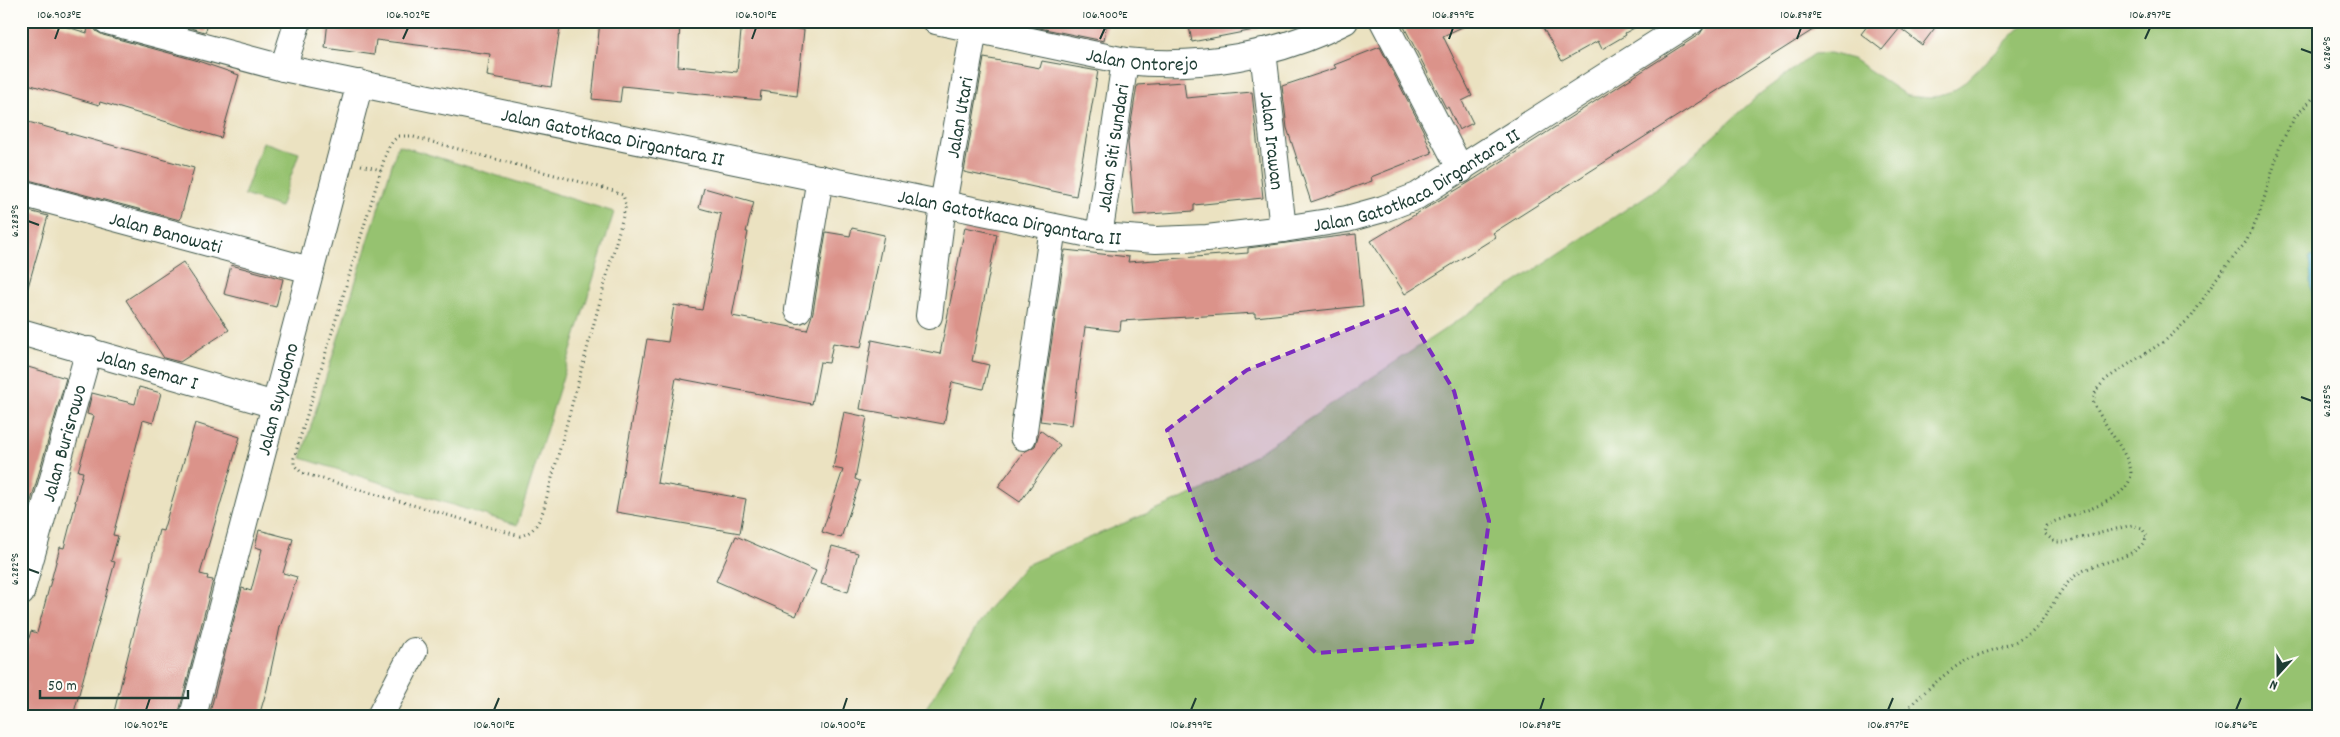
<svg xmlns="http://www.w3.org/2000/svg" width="2340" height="737" viewBox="0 0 2340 737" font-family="Dekko,sans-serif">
	<rect width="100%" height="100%" fill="#fdfcf7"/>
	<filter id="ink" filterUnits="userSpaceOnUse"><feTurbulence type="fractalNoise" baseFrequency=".02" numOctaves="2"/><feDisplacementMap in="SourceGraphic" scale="10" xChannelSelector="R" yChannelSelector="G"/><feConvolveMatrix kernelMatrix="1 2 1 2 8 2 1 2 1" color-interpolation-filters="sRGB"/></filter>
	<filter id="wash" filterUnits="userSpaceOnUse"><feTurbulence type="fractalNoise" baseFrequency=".0096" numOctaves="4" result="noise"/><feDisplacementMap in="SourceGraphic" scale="20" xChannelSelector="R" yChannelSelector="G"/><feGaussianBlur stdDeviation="1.12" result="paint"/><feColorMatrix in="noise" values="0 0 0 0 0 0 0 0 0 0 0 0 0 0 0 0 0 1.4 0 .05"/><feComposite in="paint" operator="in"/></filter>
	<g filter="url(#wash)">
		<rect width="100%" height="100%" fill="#ebe2c1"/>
		<!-- green -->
		<g fill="#96c26f" stroke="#5a8052">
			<path d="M2027,21H2319V716H921L987,610L1026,565L1202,490L1652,192L1761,93L1814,54L1830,53L1853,59L1907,96L1930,98L1956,90Z"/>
			<path d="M263,142L299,153L280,207L244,195Z"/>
			<path d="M398,145L614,212L517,525L301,458Z"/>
		</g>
		<!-- water -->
		<path fill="#5ec2dc" stroke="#3e8088" d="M2319,256V316H2314L2309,257Z"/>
		<g id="blocks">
			<!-- building -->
			<g fill="#db938a">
				<path d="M21,21H48L87,33L89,21H92L96,31L103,35L195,60L239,75L221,138L100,102L99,105L21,82Z"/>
				<path d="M166,21H210L205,32Z"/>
				<path d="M328,21H561L551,87L487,76L490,54L376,40L374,55L325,48Z"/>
				<path d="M600,21H680L678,66L737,72L742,21H768V24L804,30L797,96L761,91L760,100L622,86L620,102L592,99Z"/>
				<path d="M1030,21H1107L1104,41L1030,26Z"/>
				<path d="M1188,21H1258L1259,29L1192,42Z"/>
				<path d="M1401,21H1475L1443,36L1472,96L1462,101L1473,123L1459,130L1448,107L1446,108Z"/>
				<path d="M1539,21H1647L1625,33L1626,35L1602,49L1598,41L1562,61Z"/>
				<path d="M1708,21H1827L1493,233L1496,237L1405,294L1371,241L1468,183L1700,34Z"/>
				<path d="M1871,21H1940L1922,45L1900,28L1882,50L1861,34Z"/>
				<path d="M1380,47L1423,130L1432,153L1371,177L1372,181L1311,202L1287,128L1282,86L1336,68L1334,65Z"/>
				<path d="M984,58L1040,68L1042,61L1098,71L1076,196L964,172Z"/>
				<path d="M1184,82L1186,98L1252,92L1263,198L1194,205V211L1134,215L1128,142L1137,85Z"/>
				<path d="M21,120L194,168L180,220L21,178Z"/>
				<path d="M704,188L754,202L746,232H748L732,316L807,330L813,312L826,232L850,236L852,228L884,235L861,348L833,343L829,363L820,362L812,404L676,378L657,483L746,499L740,533L616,512L647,339L668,342L674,305L702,310L721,214L699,208Z"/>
				<path d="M21,209L48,216L26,294L21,293Z"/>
				<path d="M965,227L997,234L972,361L989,365L983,389L952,382L944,424L860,409L872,340L940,354Z"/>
				<path d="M1356,234L1363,306L1255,317V313L1121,321L1120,331L1085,327L1072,425L1040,421L1065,250L1129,257L1128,262L1248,253V248Z"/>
				<path d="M183,262L229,330L180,362L164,358L126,300Z"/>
				<path d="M231,265L283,279L276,307L224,294Z"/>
				<path d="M21,365L66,378L21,536Z"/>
				<path d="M139,387L161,393L153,423L143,420L141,428L113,535L118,536L111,561L115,562L73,716H21V665L31,631L37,633L60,547L64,548L76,502H75L83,472L78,471L94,416L87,414L92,393L135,404Z"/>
				<path d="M844,412L867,417L855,479L860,481L841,538L822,532L843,470L833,468Z"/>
				<path d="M195,423L240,437L200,574L208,576L207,579L213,580L178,716H113L159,530L163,531Z"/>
				<path d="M1040,430L1060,445L1020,502L998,487L1024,452L1035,446Z"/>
				<path d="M259,530L293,539L283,573L297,577L280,627L267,689L259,716H209L242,588L251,591L262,549L255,547Z"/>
				<path d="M736,536L816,571L796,616L716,581Z"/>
				<path d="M832,546L858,553L848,592L821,584Z"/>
			</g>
		</g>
	</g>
	<g filter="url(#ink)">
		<use href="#blocks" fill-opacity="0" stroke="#3e5649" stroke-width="1"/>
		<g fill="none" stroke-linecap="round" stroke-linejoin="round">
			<!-- minor casing -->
			<g stroke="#3e5649" stroke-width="28">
				<g id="minor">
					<path id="s1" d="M107,21L283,68L1099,236L1156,240L1207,238L1283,229L1347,219L1383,209L1417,196L1692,21"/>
					<path id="s2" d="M936,21L1125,61C1200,69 1277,56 1345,21"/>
					<path d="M1383,21L1461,170"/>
					<path id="s3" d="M1263,51L1283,229"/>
					<path d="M283,68L298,21"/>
					<path id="s4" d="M21,193L310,270"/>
					<path id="s5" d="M1099,236L1125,61"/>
					<path d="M798,310L820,178"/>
					<path id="s6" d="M929,316L943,204L974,30"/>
					<path id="s7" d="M21,332L275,405"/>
					<path d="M1023,437L1053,227"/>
					<path id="s8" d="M21,593L89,350"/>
					<path id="s9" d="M193,716L360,83"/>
					<path d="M380,716L414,651"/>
				</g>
			</g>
			<!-- path -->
			<g stroke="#3e5649" stroke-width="3" stroke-dasharray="1 4" stroke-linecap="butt">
				<path d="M399,136H410L614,191L623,195L626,205L622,220L543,511C538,524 534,532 520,536L302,473L294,465V458L381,170C385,157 387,144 399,136Z"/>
				<path d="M361,165L381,170"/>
				<path d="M1899,716C1919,698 1938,678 1960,664C1982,650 2009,649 2030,633C2049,618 2056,591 2075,576C2096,559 2134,563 2147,537L2142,528L2132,525L2065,542H2055L2044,533L2046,526L2053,522C2076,513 2143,498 2129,464C2120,442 2102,423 2093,401L2096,390L2106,379L2166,340L2192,316L2216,279L2246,242L2259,215L2281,143L2295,117L2319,92"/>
			</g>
			<!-- minor -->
			<use href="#minor" stroke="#fff" stroke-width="26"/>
		</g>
	</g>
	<!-- marked area -->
	<path fill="#7b2cbf" fill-opacity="0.2" stroke="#7b2cbf" stroke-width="4" stroke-dasharray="10 6" stroke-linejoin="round" d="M1404,307L1454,391L1489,521L1472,642L1316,653L1216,559L1167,430L1247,370Z"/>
	<!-- ticks -->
	<path fill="none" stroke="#1f3d34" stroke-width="2" d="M55,39L59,28M403,39L408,28M752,39L756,28M1100,39L1105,28M1449,39L1453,28M1797,39L1801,28M2145,39L2150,28M2301,49L2312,53M28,221L39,225M2301,397L2312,401M28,569L39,573M146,710L150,698M494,710L499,698M843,710L847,698M1191,710L1196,698M1540,710L1544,698M1888,710L1893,698M2236,710L2241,698"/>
	<g text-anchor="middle" stroke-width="4" stroke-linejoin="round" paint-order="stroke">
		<!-- street labels -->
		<g font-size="20" fill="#1f3d34" stroke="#fdfcf7">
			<text dy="7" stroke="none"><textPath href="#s2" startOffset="210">Jalan Ontorejo</textPath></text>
			<text dy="7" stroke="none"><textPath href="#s6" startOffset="201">Jalan Utari</textPath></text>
			<text dy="7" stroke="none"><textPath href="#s1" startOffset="519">Jalan Gatotkaca Dirgantara II</textPath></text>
			<text dy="7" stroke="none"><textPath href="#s3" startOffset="90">Jalan Irawan</textPath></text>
			<text dy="7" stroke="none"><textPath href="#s5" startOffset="89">Jalan Siti Sundari</textPath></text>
			<text dy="7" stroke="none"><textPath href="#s1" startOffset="1344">Jalan Gatotkaca Dirgantara II</textPath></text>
			<text dy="7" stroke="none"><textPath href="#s1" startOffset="924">Jalan Gatotkaca Dirgantara II</textPath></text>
			<text dy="7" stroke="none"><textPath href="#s4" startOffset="150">Jalan Banowati</textPath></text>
			<text dy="7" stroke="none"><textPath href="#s7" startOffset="132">Jalan Semar I</textPath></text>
			<text dy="7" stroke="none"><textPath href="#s9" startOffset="328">Jalan Suyudono</textPath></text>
			<text dy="7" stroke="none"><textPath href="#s8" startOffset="156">Jalan Burisrowo</textPath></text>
		</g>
	</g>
	<!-- margin -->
	<rect width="2340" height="737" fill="none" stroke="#fdfcf7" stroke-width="55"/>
	<!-- north arrow -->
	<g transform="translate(2278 674) rotate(201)" stroke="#fdfcf7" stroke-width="4" paint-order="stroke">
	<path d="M0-4L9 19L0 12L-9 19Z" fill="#1f3d34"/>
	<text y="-8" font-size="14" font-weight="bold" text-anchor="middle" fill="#1f3d34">N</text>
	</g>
	<!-- scale -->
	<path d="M40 690v8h148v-8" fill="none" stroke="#1f3d34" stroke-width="2.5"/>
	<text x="48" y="690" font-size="15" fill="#1f3d34" stroke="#fdfcf7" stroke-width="4" paint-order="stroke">50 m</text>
	<rect x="28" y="28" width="2284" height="682" fill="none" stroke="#1f3d34" stroke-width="2"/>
	<g font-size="12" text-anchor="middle" fill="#1f3d34">
		<text x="59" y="18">106.903°E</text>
		<text x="408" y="18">106.902°E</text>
		<text x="756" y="18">106.901°E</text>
		<text x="1105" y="18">106.900°E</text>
		<text x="1453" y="18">106.899°E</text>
		<text x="1801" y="18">106.898°E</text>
		<text x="2150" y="18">106.897°E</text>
		<text transform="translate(2326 53) rotate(-90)" y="4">6.286°S</text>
		<text transform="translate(14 221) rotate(-90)" y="4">6.283°S</text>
		<text transform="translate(2326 401) rotate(-90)" y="4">6.285°S</text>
		<text transform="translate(14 569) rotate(-90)" y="4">6.282°S</text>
		<text x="146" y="728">106.902°E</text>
		<text x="494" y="728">106.901°E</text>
		<text x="843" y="728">106.900°E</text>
		<text x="1191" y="728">106.899°E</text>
		<text x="1540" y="728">106.898°E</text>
		<text x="1888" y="728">106.897°E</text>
		<text x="2236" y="728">106.896°E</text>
	</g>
</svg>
